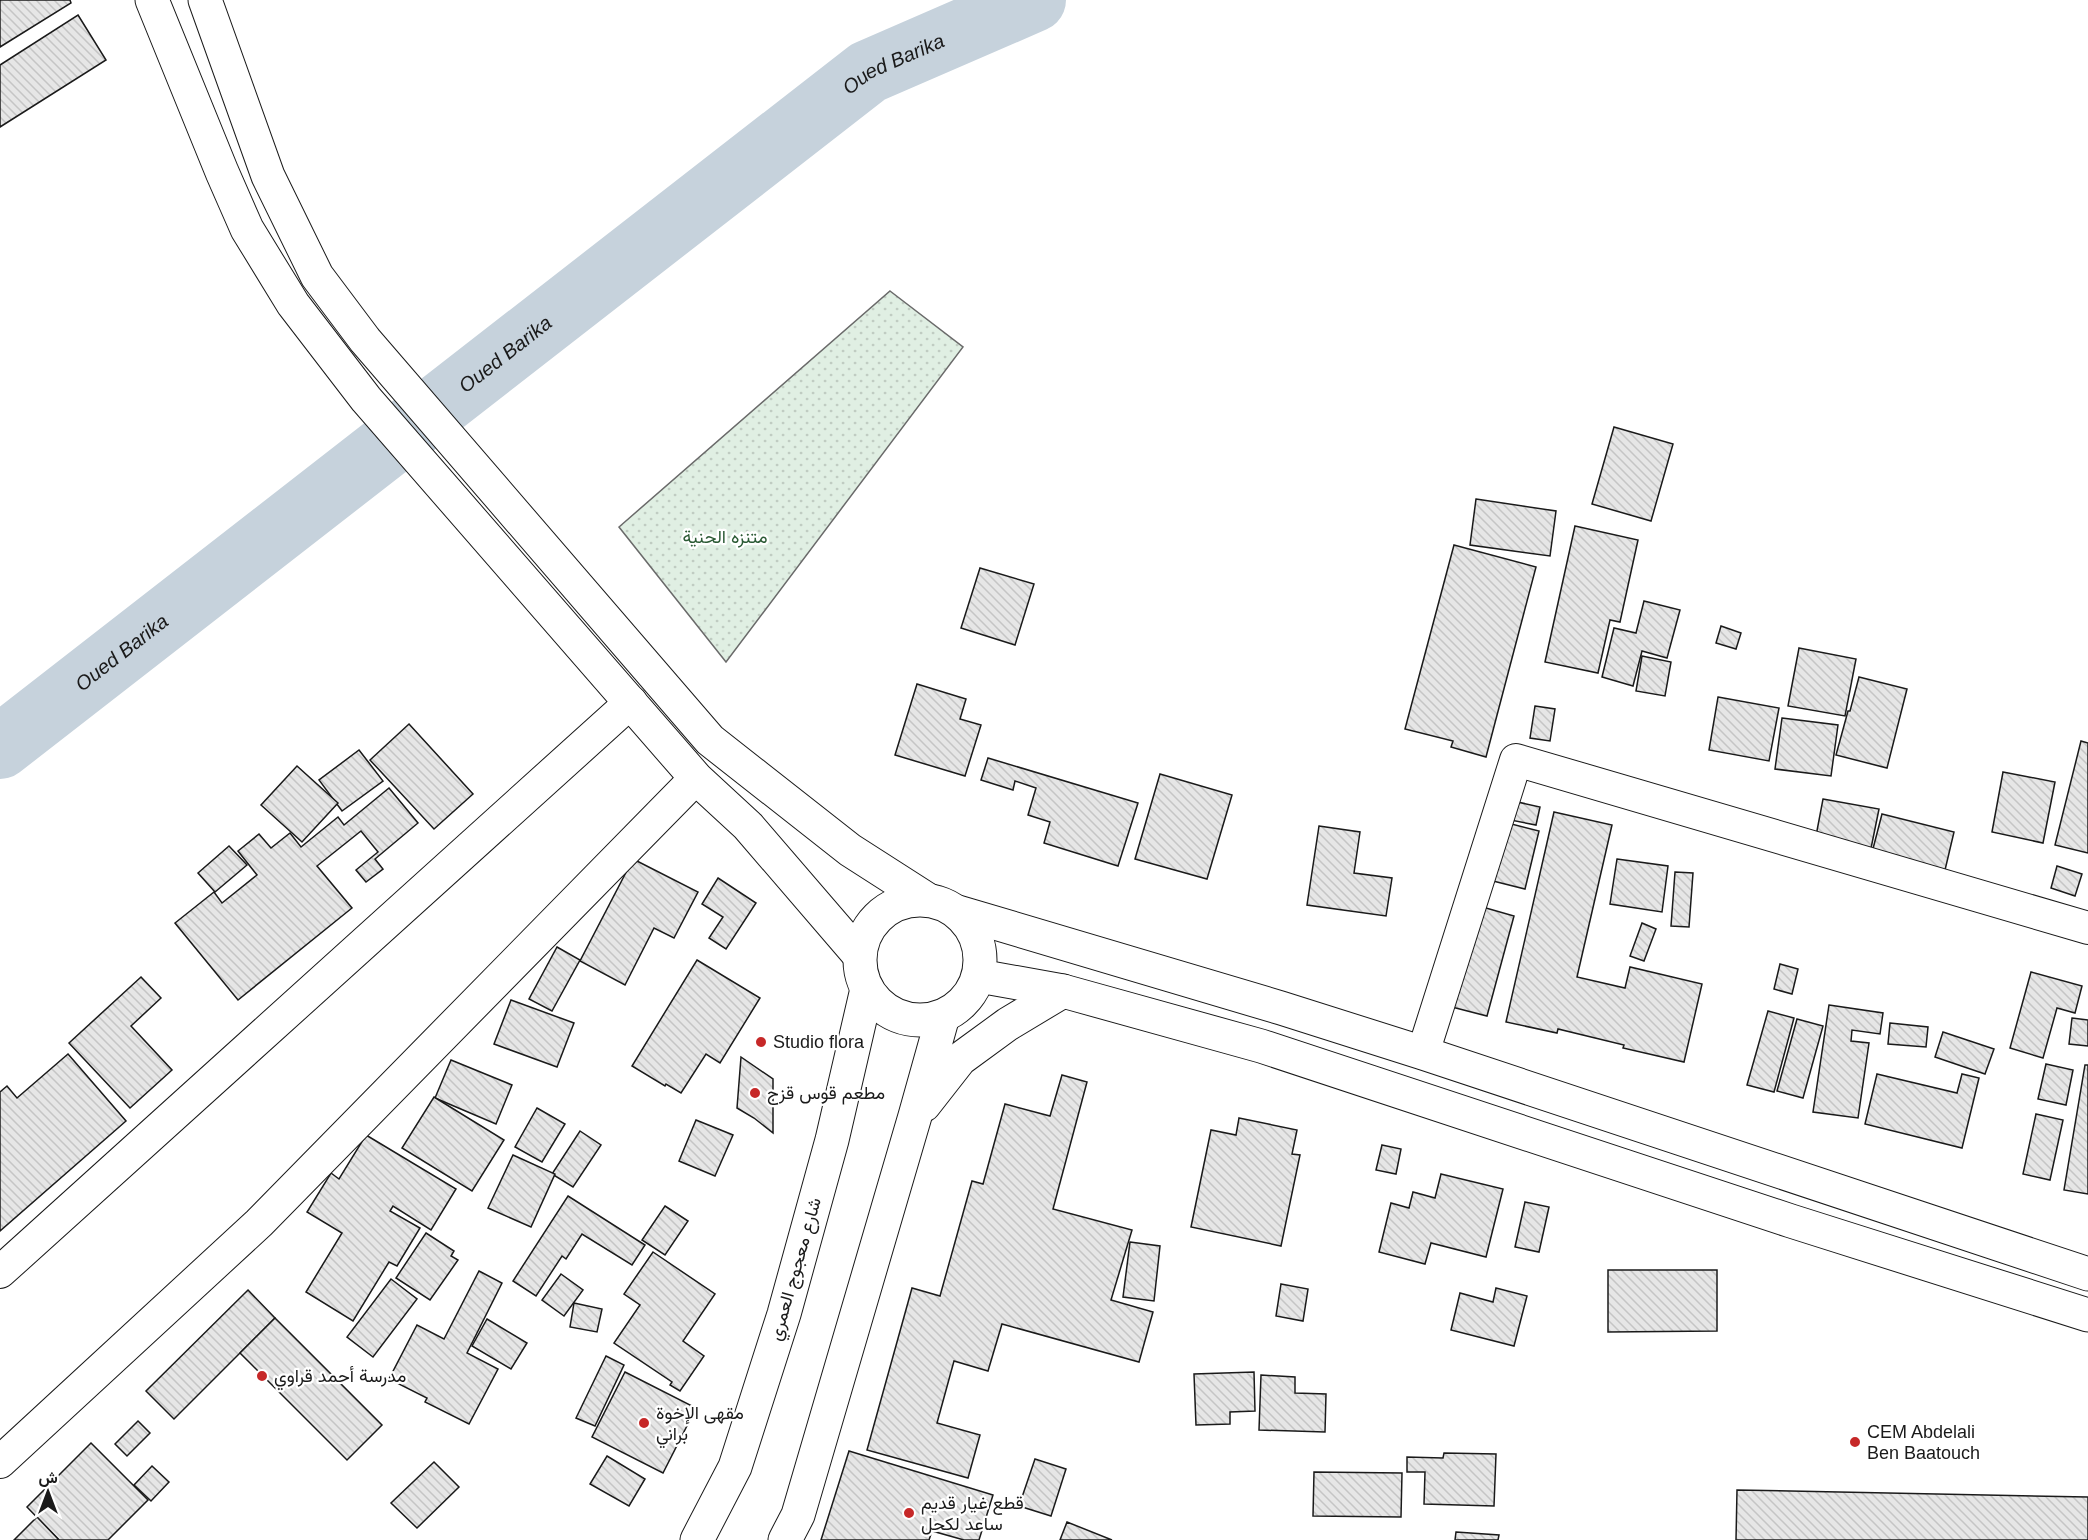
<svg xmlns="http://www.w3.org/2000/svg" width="2088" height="1540" viewBox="0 0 2088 1540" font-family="Helvetica,Vazirmatn,sans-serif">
	<defs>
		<pattern id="park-dots" width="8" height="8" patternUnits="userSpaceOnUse" patternTransform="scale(1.5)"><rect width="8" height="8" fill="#e0efe3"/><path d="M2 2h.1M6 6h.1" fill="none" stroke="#c0ccc2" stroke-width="1.8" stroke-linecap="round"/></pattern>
		<pattern id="building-back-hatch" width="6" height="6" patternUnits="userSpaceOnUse" patternTransform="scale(1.5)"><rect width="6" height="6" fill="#e6e6e6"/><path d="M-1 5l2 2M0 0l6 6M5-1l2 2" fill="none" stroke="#c5c5c5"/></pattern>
	</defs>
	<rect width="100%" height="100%" fill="#fff"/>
	<!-- park -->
	<path fill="url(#park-dots)" stroke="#6a6a6a" stroke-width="1.5" d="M890,291L963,347L726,662L619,527Z"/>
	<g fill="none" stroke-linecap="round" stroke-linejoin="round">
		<!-- river -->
		<path stroke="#c6d2dc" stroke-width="64" id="s1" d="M0,747L868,72L1034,0"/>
	</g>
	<!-- building -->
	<g fill="url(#building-back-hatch)" stroke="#1a1a1a" stroke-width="1.5">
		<path d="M0,0H70L71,3L0,47Z"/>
		<path d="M78,15L106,60L0,127V65Z"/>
		<path d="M1614,427L1673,444L1651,521L1592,504Z"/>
		<path d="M1476,499L1556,511L1550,556L1470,545Z"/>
		<path d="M1575,526L1638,540L1620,622L1610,620L1598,673L1545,662Z"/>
		<path d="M1454,545L1536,567L1486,757L1451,747L1453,741L1405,729Z"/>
		<path d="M980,568L1034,584L1015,645L961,628Z"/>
		<path d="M1644,601L1680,610L1667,658L1642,651L1633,686L1602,677L1614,628L1636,633Z"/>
		<path d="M1721,626L1741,633L1736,649L1716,643Z"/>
		<path d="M1799,648L1856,659L1845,716L1788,706Z"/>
		<path d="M1642,656L1671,662L1665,696L1636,691Z"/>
		<path d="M1859,677L1907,689L1887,768L1836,755L1848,711H1850Z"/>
		<path d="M917,684L966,699L960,719L981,725L965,776L895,755Z"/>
		<path d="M1718,697L1779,708L1769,761L1709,750Z"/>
		<path d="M1535,706L1555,709L1550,741L1530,738Z"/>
		<path d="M1782,718L1838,725L1831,776L1775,769Z"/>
		<path d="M409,724L473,794L434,829L370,760Z"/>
		<path d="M2081,741L2088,743V853L2055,845Z"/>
		<path d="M359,750L383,781L342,811L319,780Z"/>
		<path d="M988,758L1138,803L1118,866L1044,843L1050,822L1028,815L1036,788L1015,781L1013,790L981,780Z"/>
		<path d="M297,766L338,803L302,842L261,805Z"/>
		<path d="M2003,772L2055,782L2043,843L1992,832Z"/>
		<path d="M1160,774L1232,795L1207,879L1135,859Z"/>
		<path d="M389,788L418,823L375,859L383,869L366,882L356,870L378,852L361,831L317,866L352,908L238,1000L175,923L214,892L222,903L257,875L238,851L259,834L271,848L290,833L301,847L338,817L344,825Z"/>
		<path d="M1504,799L1540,807L1536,825L1500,818Z"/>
		<path d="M1823,799L1879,809L1867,868L1812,857Z"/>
		<path d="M1554,812L1612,825L1577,977L1625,988L1630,967L1702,984L1684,1062L1623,1048L1624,1045L1558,1029L1557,1033L1506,1022Z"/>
		<path d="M1882,814L1954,832L1941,887L1868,868Z"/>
		<path d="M1492,819L1539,831L1525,889L1477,877Z"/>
		<path d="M1319,826L1360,832L1354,873L1392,878L1386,916L1307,905Z"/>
		<path d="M229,846L247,865L215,892L198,873Z"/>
		<path d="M633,859L698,892L674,938L654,928L625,985L580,961Z"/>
		<path d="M1617,859L1668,866L1662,912L1610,904Z"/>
		<path d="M2057,866L2082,874L2075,896L2051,888Z"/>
		<path d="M1675,872L1693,873L1689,927L1671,926Z"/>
		<path d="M718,878L756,903L726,949L709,938L723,917L702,904Z"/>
		<path d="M1472,904L1514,916L1487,1016L1444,1005Z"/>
		<path d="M1642,923L1656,929L1644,961L1630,956Z"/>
		<path d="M557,947L580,960L552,1011L529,999Z"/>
		<path d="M697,960L760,998L720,1063L706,1054L681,1093L666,1084L665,1086L632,1066Z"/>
		<path d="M1780,964L1798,969L1792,994L1774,989Z"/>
		<path d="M2031,972L2082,986L2075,1013L2057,1008L2043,1058L2010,1048Z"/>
		<path d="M141,977L161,998L131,1026L172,1070L130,1108L69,1043Z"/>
		<path d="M511,1000L574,1023L557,1067L494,1044Z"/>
		<path d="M1829,1005L1883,1013L1880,1034L1852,1030L1851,1041L1869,1043L1858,1118L1813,1112Z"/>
		<path d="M1768,1011L1794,1018L1774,1092L1747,1085Z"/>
		<path d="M2072,1018L2088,1020V1046L2069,1044Z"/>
		<path d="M1797,1019L1823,1026L1803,1098L1777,1091Z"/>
		<path d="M1890,1023L1928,1027L1926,1047L1888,1044Z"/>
		<path d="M1943,1032L1994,1049L1985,1074L1935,1057Z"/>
		<path d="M68,1054L126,1121L0,1231V1092L7,1086L17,1098Z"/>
		<path d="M741,1057L773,1079V1133L754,1118L737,1108Z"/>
		<path d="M451,1060L512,1085L496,1124L435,1098Z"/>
		<path d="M2046,1064L2073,1070L2066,1105L2038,1099Z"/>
		<path d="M2085,1065H2088V1194L2064,1190Z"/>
		<path d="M1877,1074L1957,1093L1962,1074L1979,1078L1962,1148L1865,1124Z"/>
		<path d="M1062,1075L1087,1082L1053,1209L1132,1230L1111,1300L1153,1312L1139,1362L1002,1324L988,1371L954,1361L937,1423L980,1435L968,1478L867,1450L912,1288L940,1296L972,1181L983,1184L1005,1104L1050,1116Z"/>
		<path d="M434,1097L504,1140L472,1191L402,1148Z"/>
		<path d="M537,1108L565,1124L542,1162L515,1147Z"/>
		<path d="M2036,1114L2063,1120L2050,1180L2023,1174Z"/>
		<path d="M1239,1118L1297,1130L1292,1154L1300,1155L1281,1246L1191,1227L1211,1130L1236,1135Z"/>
		<path d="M696,1120L733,1135L715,1176L679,1161Z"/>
		<path d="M580,1131L601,1145L573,1187L552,1174Z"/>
		<path d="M366,1135L456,1189L431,1230L393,1206L390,1211L420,1228L397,1266L389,1262L353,1321L306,1292L342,1233L307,1212L331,1173L339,1179Z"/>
		<path d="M1382,1145L1401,1149L1396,1174L1376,1170Z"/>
		<path d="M513,1155L555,1174L531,1227L488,1208Z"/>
		<path d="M1441,1174L1503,1189L1486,1257L1431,1243L1425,1264L1379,1252L1391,1203L1409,1208L1413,1192L1435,1198Z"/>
		<path d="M568,1196L645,1245L632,1265L582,1234L566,1259L562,1256L536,1296L513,1281Z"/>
		<path d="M1525,1202L1549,1207L1539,1252L1515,1247Z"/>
		<path d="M665,1206L688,1221L665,1255L642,1240Z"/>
		<path d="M426,1233L454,1251L451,1256L458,1260L430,1300L396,1278Z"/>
		<path d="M1130,1242L1160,1246L1154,1301L1123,1297Z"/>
		<path d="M653,1252L715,1294L683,1341L704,1356L680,1391L670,1385L672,1382L614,1343L640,1305L624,1294Z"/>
		<path d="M1608,1270H1717V1331L1608,1332Z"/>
		<path d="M479,1271L502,1283L467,1353L498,1369L469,1424L425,1402L427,1398L389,1379L417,1325L444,1339Z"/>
		<path d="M561,1274L583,1290L564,1316L542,1300Z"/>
		<path d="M391,1279L417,1299L373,1357L347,1337Z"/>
		<path d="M1281,1284L1308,1289L1303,1321L1276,1316Z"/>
		<path d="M1496,1288L1527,1296L1514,1346L1451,1330L1460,1293L1493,1302Z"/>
		<path d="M248,1290L275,1318L174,1419L146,1391Z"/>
		<path d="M574,1303L602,1309L597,1332L570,1327Z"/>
		<path d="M275,1318L382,1425L347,1460L240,1353Z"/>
		<path d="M487,1319L527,1343L511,1369L472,1346Z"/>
		<path d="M606,1356L624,1365L595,1426L576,1418Z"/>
		<path d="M625,1372L696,1408L663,1473L592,1437Z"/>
		<path d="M1254,1372L1255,1411L1230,1412V1424L1196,1425L1194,1374Z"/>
		<path d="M1261,1375L1295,1377V1393L1326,1394L1325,1432L1259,1430Z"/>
		<path d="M138,1421L150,1433L127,1456L115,1444Z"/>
		<path d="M91,1443L148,1500L108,1540H59L27,1507Z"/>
		<path d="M849,1451L993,1495L979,1540H964L932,1531L929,1540H821Z"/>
		<path d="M1444,1453L1496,1454L1494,1506L1424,1504L1425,1472H1407V1457L1443,1458Z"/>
		<path d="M607,1456L645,1479L629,1506L590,1484Z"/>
		<path d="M1035,1459L1066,1469L1051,1516L1019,1506Z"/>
		<path d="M434,1462L459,1487L417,1528L391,1503Z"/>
		<path d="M152,1466L169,1482L151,1501L134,1485Z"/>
		<path d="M1314,1472L1402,1473L1401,1517L1313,1516Z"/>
		<path d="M1737,1490L2088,1497V1540H1736Z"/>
		<path d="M37,1517L59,1540H14Z"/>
		<path d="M1067,1522L1112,1540H1060Z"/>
		<path d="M1456,1532L1499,1535L1498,1540H1455Z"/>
	</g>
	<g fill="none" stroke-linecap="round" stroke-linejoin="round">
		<!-- minor casing -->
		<g stroke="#1a1a1a" stroke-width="34">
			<g id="minor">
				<path d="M1423,1053L1516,760L2088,928"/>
				<path d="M0,1272L631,702"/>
				<path d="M0,1462L259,1223L696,778"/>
			</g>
		</g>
		<!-- primary casing -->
		<g stroke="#1a1a1a" stroke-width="35">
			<g id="primary">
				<path d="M152,0L222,172L247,229L293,304L366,399L696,778L748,826L859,955"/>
				<path d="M205,0L268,176L317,276L365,340L710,740L850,850L928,900"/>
				<circle cx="920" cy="960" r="60"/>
				<path d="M958,912L1281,1008L1423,1053L2088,1274"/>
				<path d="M979,976L1063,991L1261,1046L1791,1221L2088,1315"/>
				<path d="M924,1105L960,1059L1008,1024L1063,991"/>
				<path d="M697,1540L735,1467L784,1314L832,1140L867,989"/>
				<path d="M785,1540L798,1515L915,1116L943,1016"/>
			</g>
		</g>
		<!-- minor -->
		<use href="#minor" stroke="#fff" stroke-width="32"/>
		<!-- primary -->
		<use href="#primary" stroke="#fff" stroke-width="33"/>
	</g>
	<!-- markers -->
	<g fill="#c62828" stroke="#fff" stroke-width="2">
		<circle cx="761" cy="1042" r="6"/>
		<circle cx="755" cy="1093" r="6"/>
		<circle cx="262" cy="1376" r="6"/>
		<circle cx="644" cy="1423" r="6"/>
		<circle cx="1855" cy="1442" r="6"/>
		<circle cx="909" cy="1513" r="6"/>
	</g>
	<g text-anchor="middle" stroke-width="4.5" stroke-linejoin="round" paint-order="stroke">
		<!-- park labels -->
		<g font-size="18" fill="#2b5a34" stroke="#fff">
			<text x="725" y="543">متنزه الحنية</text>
		</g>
		<!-- poi labels -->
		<g font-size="18" fill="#1a1a1a" stroke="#fff" text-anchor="start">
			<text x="773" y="1048">Studio flora</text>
			<text x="767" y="1099">مطعم قوس قزح</text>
			<text x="274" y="1382">مدرسة أحمد قراوي</text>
			<text x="656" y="1419">مقهى الإخوة<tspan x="656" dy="21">براني</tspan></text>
			<text x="1867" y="1438">CEM Abdelali<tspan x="1867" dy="21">Ben Baatouch</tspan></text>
			<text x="921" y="1509">قطع غيار قديم<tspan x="921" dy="21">ساعد لكحل</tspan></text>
		</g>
		<!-- street labels -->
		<g font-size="18" fill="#1a1a1a" stroke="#fff">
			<text transform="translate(795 1269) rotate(-74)" y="6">شارع معجوج العمري</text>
		</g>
		<!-- water labels -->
		<g font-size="20" font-style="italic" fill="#1a1a1a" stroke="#fff">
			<text dy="7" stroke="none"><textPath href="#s1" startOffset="1126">Oued Barika</textPath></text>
			<text dy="7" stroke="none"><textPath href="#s1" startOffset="640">Oued Barika</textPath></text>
			<text dy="7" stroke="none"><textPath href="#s1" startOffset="154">Oued Barika</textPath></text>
		</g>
	</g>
	<!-- north arrow -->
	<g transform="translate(48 1492)" stroke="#ffffff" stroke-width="4.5" paint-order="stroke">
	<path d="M0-4.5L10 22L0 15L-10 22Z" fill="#1a1a1a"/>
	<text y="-9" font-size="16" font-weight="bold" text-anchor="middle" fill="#1a1a1a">ش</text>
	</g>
</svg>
